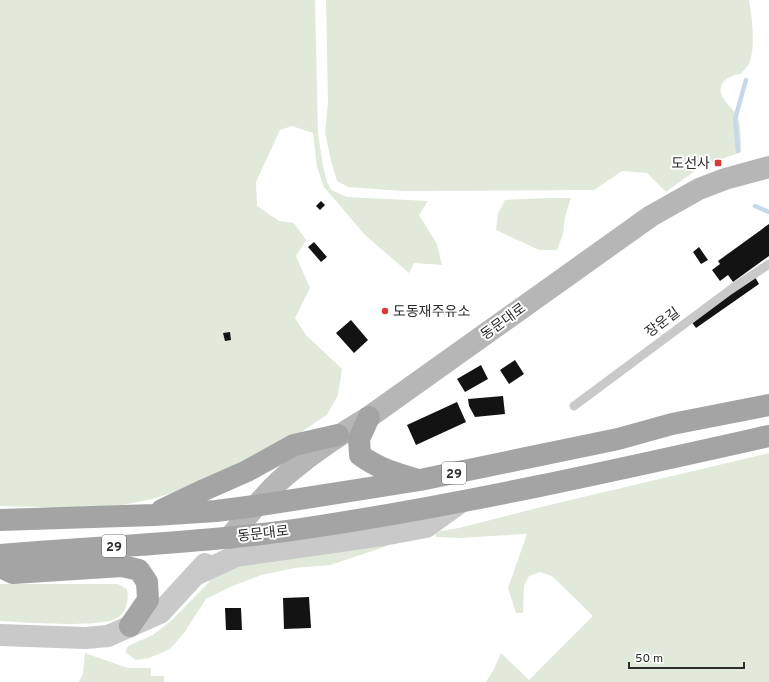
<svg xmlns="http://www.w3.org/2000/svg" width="769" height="682" viewBox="0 0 769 682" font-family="Overpass,'Noto Sans KR',sans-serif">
	<rect width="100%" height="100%" fill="#fff"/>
	<!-- green -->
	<g fill="#e0e9da">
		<path d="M0,0H315L318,134L323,166L327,182L331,190L347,197L428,201L419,215L437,244L442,265L414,263L409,273L365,235L324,187L317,167L313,133L292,126L280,130L256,182L257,206L279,221L294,223L306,240L296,256L310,288L295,318L306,335L342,369L338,395L327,415L250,465L185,489L152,499L122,505L76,508L0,506Z"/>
		<path d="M326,0H749C752,18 756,47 749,64C747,67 743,71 741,74C728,75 715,84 723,98C728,106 736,111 739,121C741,130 741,142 741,152L700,167L666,192L647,173L622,171L594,190L403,191L348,187L337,181L331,161L325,132L328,103Z"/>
		<path d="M546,198H571L565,217L563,234L557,250H539L496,230L498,214L505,200Z"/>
		<path d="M769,453V682H486L494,669L501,653L529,680L593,616L552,576L540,572L529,576L524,586L523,613H516L508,588L527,534L458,538L436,537L435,532L459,528L541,507Z"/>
		<path d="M385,540L387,546L330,565L295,568L261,575L230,587L206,599L184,633L170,649L149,658L136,660L125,652L128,646L153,635L173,619L211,580L238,565Z"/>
		<path d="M0,584H118L127,589C129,599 127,610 119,617C103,629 23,622 0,621Z"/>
		<path d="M85,653L128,668H151V676H164V682H79L83,674Z"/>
	</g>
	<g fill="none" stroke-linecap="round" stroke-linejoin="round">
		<!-- stream -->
		<g stroke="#c7d8e8" stroke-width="4.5">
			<path d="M738,151L735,119L746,80"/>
			<path d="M755,206L769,212"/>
		</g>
	</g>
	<!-- building -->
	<g fill="#131313">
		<path d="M321,201L325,205L320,210L316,206Z"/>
		<path d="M769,224V256L733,282L728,275L720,281L712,270L720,264L718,261Z"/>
		<path d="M314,242L327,257L321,262L308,247Z"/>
		<path d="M699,247L708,260L701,264L693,252Z"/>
		<path d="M755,277L759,284L696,328L691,321Z"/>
		<path d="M351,320L368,340L354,353L336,333Z"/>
		<path d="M230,332L231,340L225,341L223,333Z"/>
		<path d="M515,360L524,374L509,384L500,370Z"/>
		<path d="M481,365L488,379L465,392L457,379Z"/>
		<path d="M503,396L505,414L475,417L469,406L468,399Z"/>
		<path d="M457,402L466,422L416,445L407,425Z"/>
		<path d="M309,597L311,628L284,629L283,598Z"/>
		<path d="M225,608H241L242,630H226Z"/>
	</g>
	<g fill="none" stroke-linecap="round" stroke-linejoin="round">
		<!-- service -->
		<path stroke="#c9c9c9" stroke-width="9" d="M574,406L730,290L769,264"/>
		<!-- tertiary -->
		<g stroke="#c9c9c9" stroke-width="22">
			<path d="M195,575L236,556L383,535L426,527L461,502"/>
			<path d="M0,635L85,638L108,636L160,613L205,564"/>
		</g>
		<!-- secondary -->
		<path stroke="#b6b6b6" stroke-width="22" d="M229,538C248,516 268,489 291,471C315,451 342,433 369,417L651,216L699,189L725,179L769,167"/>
		<!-- primary -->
		<g stroke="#a4a4a4" stroke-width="22">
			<path d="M369,417L359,439L360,455C377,468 395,473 415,479"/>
			<path d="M162,510L204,490L247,471L294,445L338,435"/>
			<path d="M0,520L154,515L216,511L255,506L420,480L618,439L672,424L769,405"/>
			<path d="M0,555C107,546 214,543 320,526C470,503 621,469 769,436"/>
			<path d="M0,567L13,573L122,566L139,570L147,582L148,600L130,626"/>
		</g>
	</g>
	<!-- markers -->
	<g fill="#d93c38" stroke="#fff" stroke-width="1.5">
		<rect x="714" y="159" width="8" height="8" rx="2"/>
		<circle cx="385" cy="311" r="4"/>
	</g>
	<g text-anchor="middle" stroke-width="4" stroke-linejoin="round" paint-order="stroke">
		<!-- shield labels -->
		<g fill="#fff" stroke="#6b6b6b" stroke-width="1">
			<rect x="442" y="462" width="24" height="22" rx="3"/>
			<rect x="102" y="535" width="24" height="22" rx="3"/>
		</g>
		<g font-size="13" font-weight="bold" fill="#2c2c2c">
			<text x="454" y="478">29</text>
			<text x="114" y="551">29</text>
		</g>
		<!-- poi labels -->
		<g font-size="14" fill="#2c2c2c" stroke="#fff" text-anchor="end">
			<text x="710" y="168">도선사</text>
			<text x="393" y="316" text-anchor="start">도동재주유소</text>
		</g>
		<!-- street labels -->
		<g font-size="14" fill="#2c2c2c" stroke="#fff">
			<text transform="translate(503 321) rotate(-36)" y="5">동문대로</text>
			<text transform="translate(662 322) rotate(-37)" y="5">장운길</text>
			<text transform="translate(263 533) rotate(-7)" y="5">동문대로</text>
		</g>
	</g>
	<!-- scale -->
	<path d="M629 662v6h115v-6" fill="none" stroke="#2c2c2c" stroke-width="2"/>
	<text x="635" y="662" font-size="12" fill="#2c2c2c" stroke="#ffffff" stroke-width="3" paint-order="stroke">50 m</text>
</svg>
